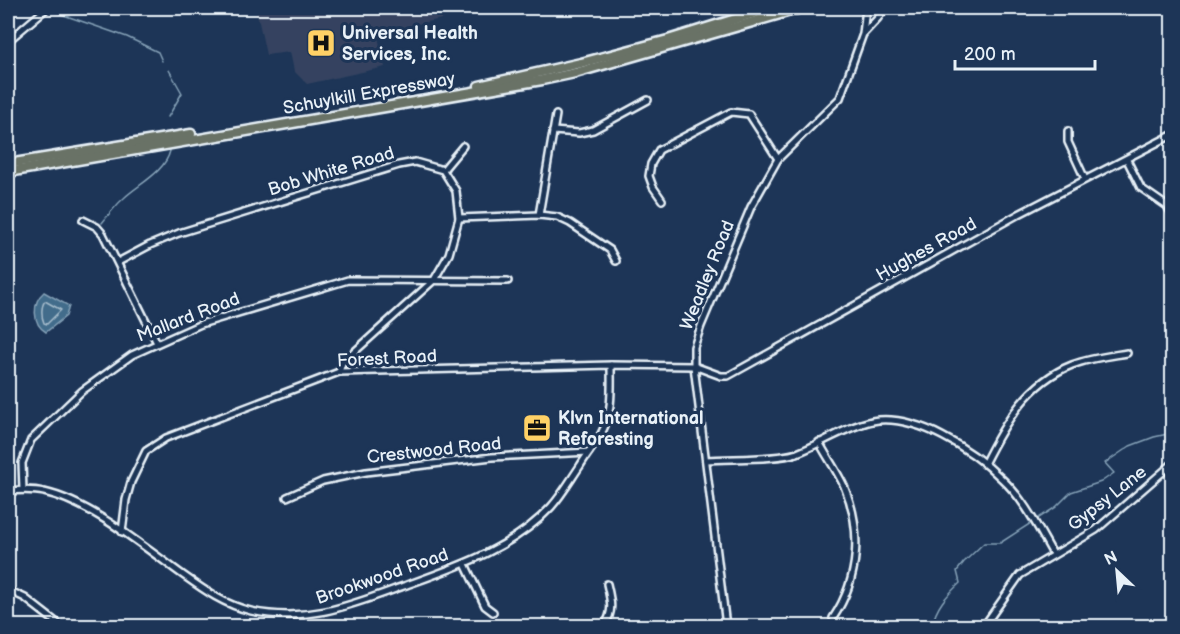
<svg xmlns="http://www.w3.org/2000/svg" width="1180" height="634" viewBox="0 0 1180 634" font-family="'Balsamiq Sans',sans-serif">
	<rect width="100%" height="100%" fill="#1d3557"/>
	<filter id="ink" filterUnits="userSpaceOnUse"><feTurbulence type="fractalNoise" baseFrequency=".0167" numOctaves="2"/><feDisplacementMap in="SourceGraphic" scale="12" xChannelSelector="R" yChannelSelector="G"/><feConvolveMatrix kernelMatrix="1 2 1 2 8 2 1 2 1" color-interpolation-filters="sRGB"/></filter>
	<g filter="url(#ink)">
		<!-- built -->
		<path fill="#344360" d="M256,8H472L473,12L377,33L385,67L307,84L294,71L290,52L266,55Z"/>
		<!-- water -->
		<path fill="#436c8b" stroke="#85a1b7" stroke-width="1.5" d="M44,292L69,306L66,316L46,332C32,324 32,302 44,292Z"/>
		<g fill="none" stroke-linecap="round" stroke-linejoin="round">
			<!-- shore -->
			<path stroke="#a6bccc" stroke-width="1.5" d="M45,301L61,310L47,324L44,323C41,316 41,306 45,301Z"/>
			<!-- stream -->
			<g stroke="#85a1b7" stroke-width="1.5">
				<path d="M52,11L127,37L158,52L162,61"/>
				<path d="M168,117L182,93L169,70"/>
				<path d="M102,223C109,214 116,205 124,198C139,184 165,172 170,151"/>
				<path d="M932,626C936,607 946,596 960,583L957,571L964,562L984,543H1000L1056,507L1071,492L1101,482L1114,473L1105,463L1130,446L1154,437L1172,433"/>
			</g>
			<!-- minor casing -->
			<g stroke="#e8f1f8" stroke-width="10">
				<g id="minor">
					<path d="M864,33L878,18L885,8"/>
					<path d="M8,41L47,8"/>
					<path d="M553,131L579,133L593,130L648,100"/>
					<path d="M1068,131V142L1085,179"/>
					<path d="M1127,160L1141,188L1167,206L1172,214"/>
					<path d="M443,170L463,146"/>
					<path d="M662,200L653,187L649,176L651,164L659,150L731,112L749,114L778,159"/>
					<path d="M539,215L556,115"/>
					<path d="M459,218L539,215L557,217L570,223L610,250L616,261"/>
					<path d="M83,220L97,227L103,234L157,343"/>
					<path d="M118,262L150,245L179,233L399,165L415,162L443,170L456,191L459,218L449,254L434,280L342,363L339,372"/>
					<path d="M819,442C827,457 837,471 844,486C863,530 859,579 833,618"/>
					<path d="M706,460C729,458 777,460 797,453C823,443 845,427 872,421C915,413 973,450 1002,479C1024,499 1038,528 1053,554"/>
					<path d="M984,464C1004,424 1028,382 1072,365C1090,358 1109,356 1127,353"/>
					<path d="M23,490L22,463L31,440L82,391L132,355L201,324L348,280L508,281"/>
					<path d="M8,491C20,490 32,489 44,492C90,502 144,547 183,575C204,590 225,605 251,611C307,623 349,606 401,587C454,568 511,550 551,507C562,495 571,479 580,466C587,454 596,444 602,432C613,412 611,387 611,365"/>
					<path d="M287,497L323,481L366,472L492,457L589,452"/>
					<path d="M122,532L126,500L131,482L146,451L166,438L339,372L611,365L694,366L721,376H728L1019,214L1172,135"/>
					<path d="M465,564L485,606L493,612"/>
					<path d="M8,590L25,598L61,626"/>
					<path d="M604,626C614,612 611,601 607,584"/>
					<path d="M726,626L694,366V347L701,326L751,207L778,159L840,98L863,34L866,8"/>
					<path d="M984,626L1020,575L1096,530L1172,464"/>
				</g>
			</g>
			<!-- highway casing -->
			<g stroke="#e8f1f8" stroke-width="13">
				<g id="highway">
					<path d="M479,86L581,63L668,40L771,8"/>
					<path d="M8,164L191,134"/>
					<path d="M8,172L542,80L575,73L801,8"/>
				</g>
			</g>
			<!-- minor -->
			<use href="#minor" stroke="#1d3557" stroke-width="5"/>
			<!-- highway -->
			<use href="#highway" stroke="#697266" stroke-width="8"/>
		</g>
	</g>
	<!-- icons -->
	<defs>
		<g id="hospital-square" transform="scale(1.5)"><rect x="-9" y="-9" width="18" height="18" rx="4" fill="#ffd166" stroke="#1d3557"/><path d="M-5-5h3v3.5h4V-5h3V5h-3V1.5h-4V5h-3Z" fill="#111"/></g>
		<g id="office-square" transform="scale(1.5)"><rect x="-9" y="-9" width="18" height="18" rx="4" fill="#ffd166" stroke="#1d3557"/><path d="M-6-3h4V-5.5h4V-3h4V5H-6ZM-1-4.5V-3h2v-1.5ZM-6 0V1H6V0Z" fill="#111"/></g>
	</defs>
	<g fill-rule="evenodd">
		<use href="#hospital-square" x="321" y="43"/>
		<use href="#office-square" x="537" y="428"/>
	</g>
	<g text-anchor="middle" stroke-width="6" stroke-linejoin="round" paint-order="stroke">
		<!-- poi labels -->
		<g font-size="18" font-weight="bold" fill="#e8f1f8" stroke="#1d3557" text-anchor="start">
			<text x="342" y="39">Universal Health<tspan x="342" dy="21">Services, Inc.</tspan></text>
			<text x="558" y="424">Klvn International<tspan x="558" dy="21">Reforesting</tspan></text>
		</g>
		<!-- street labels -->
		<g font-size="18" fill="#e8f1f8" stroke="#1d3557">
			<text transform="translate(369 93) rotate(-10)" y="6">Schuylkill Expressway</text>
			<text transform="translate(331 171) rotate(-17)" y="6">Bob White Road</text>
			<text transform="translate(926 249) rotate(-29)" y="6">Hughes Road</text>
			<text transform="translate(707 275) rotate(-68)" y="6">Weadley Road</text>
			<text transform="translate(188 317) rotate(-21)" y="6">Mallard Road</text>
			<text transform="translate(387 358) rotate(-3)" y="6">Forest Road</text>
			<text transform="translate(434 450) rotate(-6)" y="6">Crestwood Road</text>
			<text transform="translate(1107 498) rotate(-38)" y="6">Gypsy Lane</text>
			<text transform="translate(382 576) rotate(-19)" y="6">Brookwood Road</text>
		</g>
	</g>
	<!-- margin -->
	<rect width="1180" height="634" fill="none" stroke="#1d3557" stroke-width="30"/>
	<rect x="15" y="15" width="1150" height="604" fill="none" stroke="#e8f1f8" stroke-width="2" filter="url(#ink)"/>
	<!-- north arrow -->
	<g transform="translate(1117 571) rotate(334)" stroke="#1d3557" stroke-width="4.5" paint-order="stroke">
	<path d="M0-4.5L10 22L0 15L-10 22Z" fill="#e8f1f8"/>
	<text y="-9" font-size="16" font-weight="bold" text-anchor="middle" fill="#e8f1f8">N</text>
	</g>
	<!-- scale -->
	<path d="M955 60v9h140v-9" fill="none" stroke="#e8f1f8" stroke-width="3"/>
	<text x="964" y="60" font-size="18" fill="#e8f1f8" stroke="#1d3557" stroke-width="4.5" paint-order="stroke">200 m</text>
</svg>
